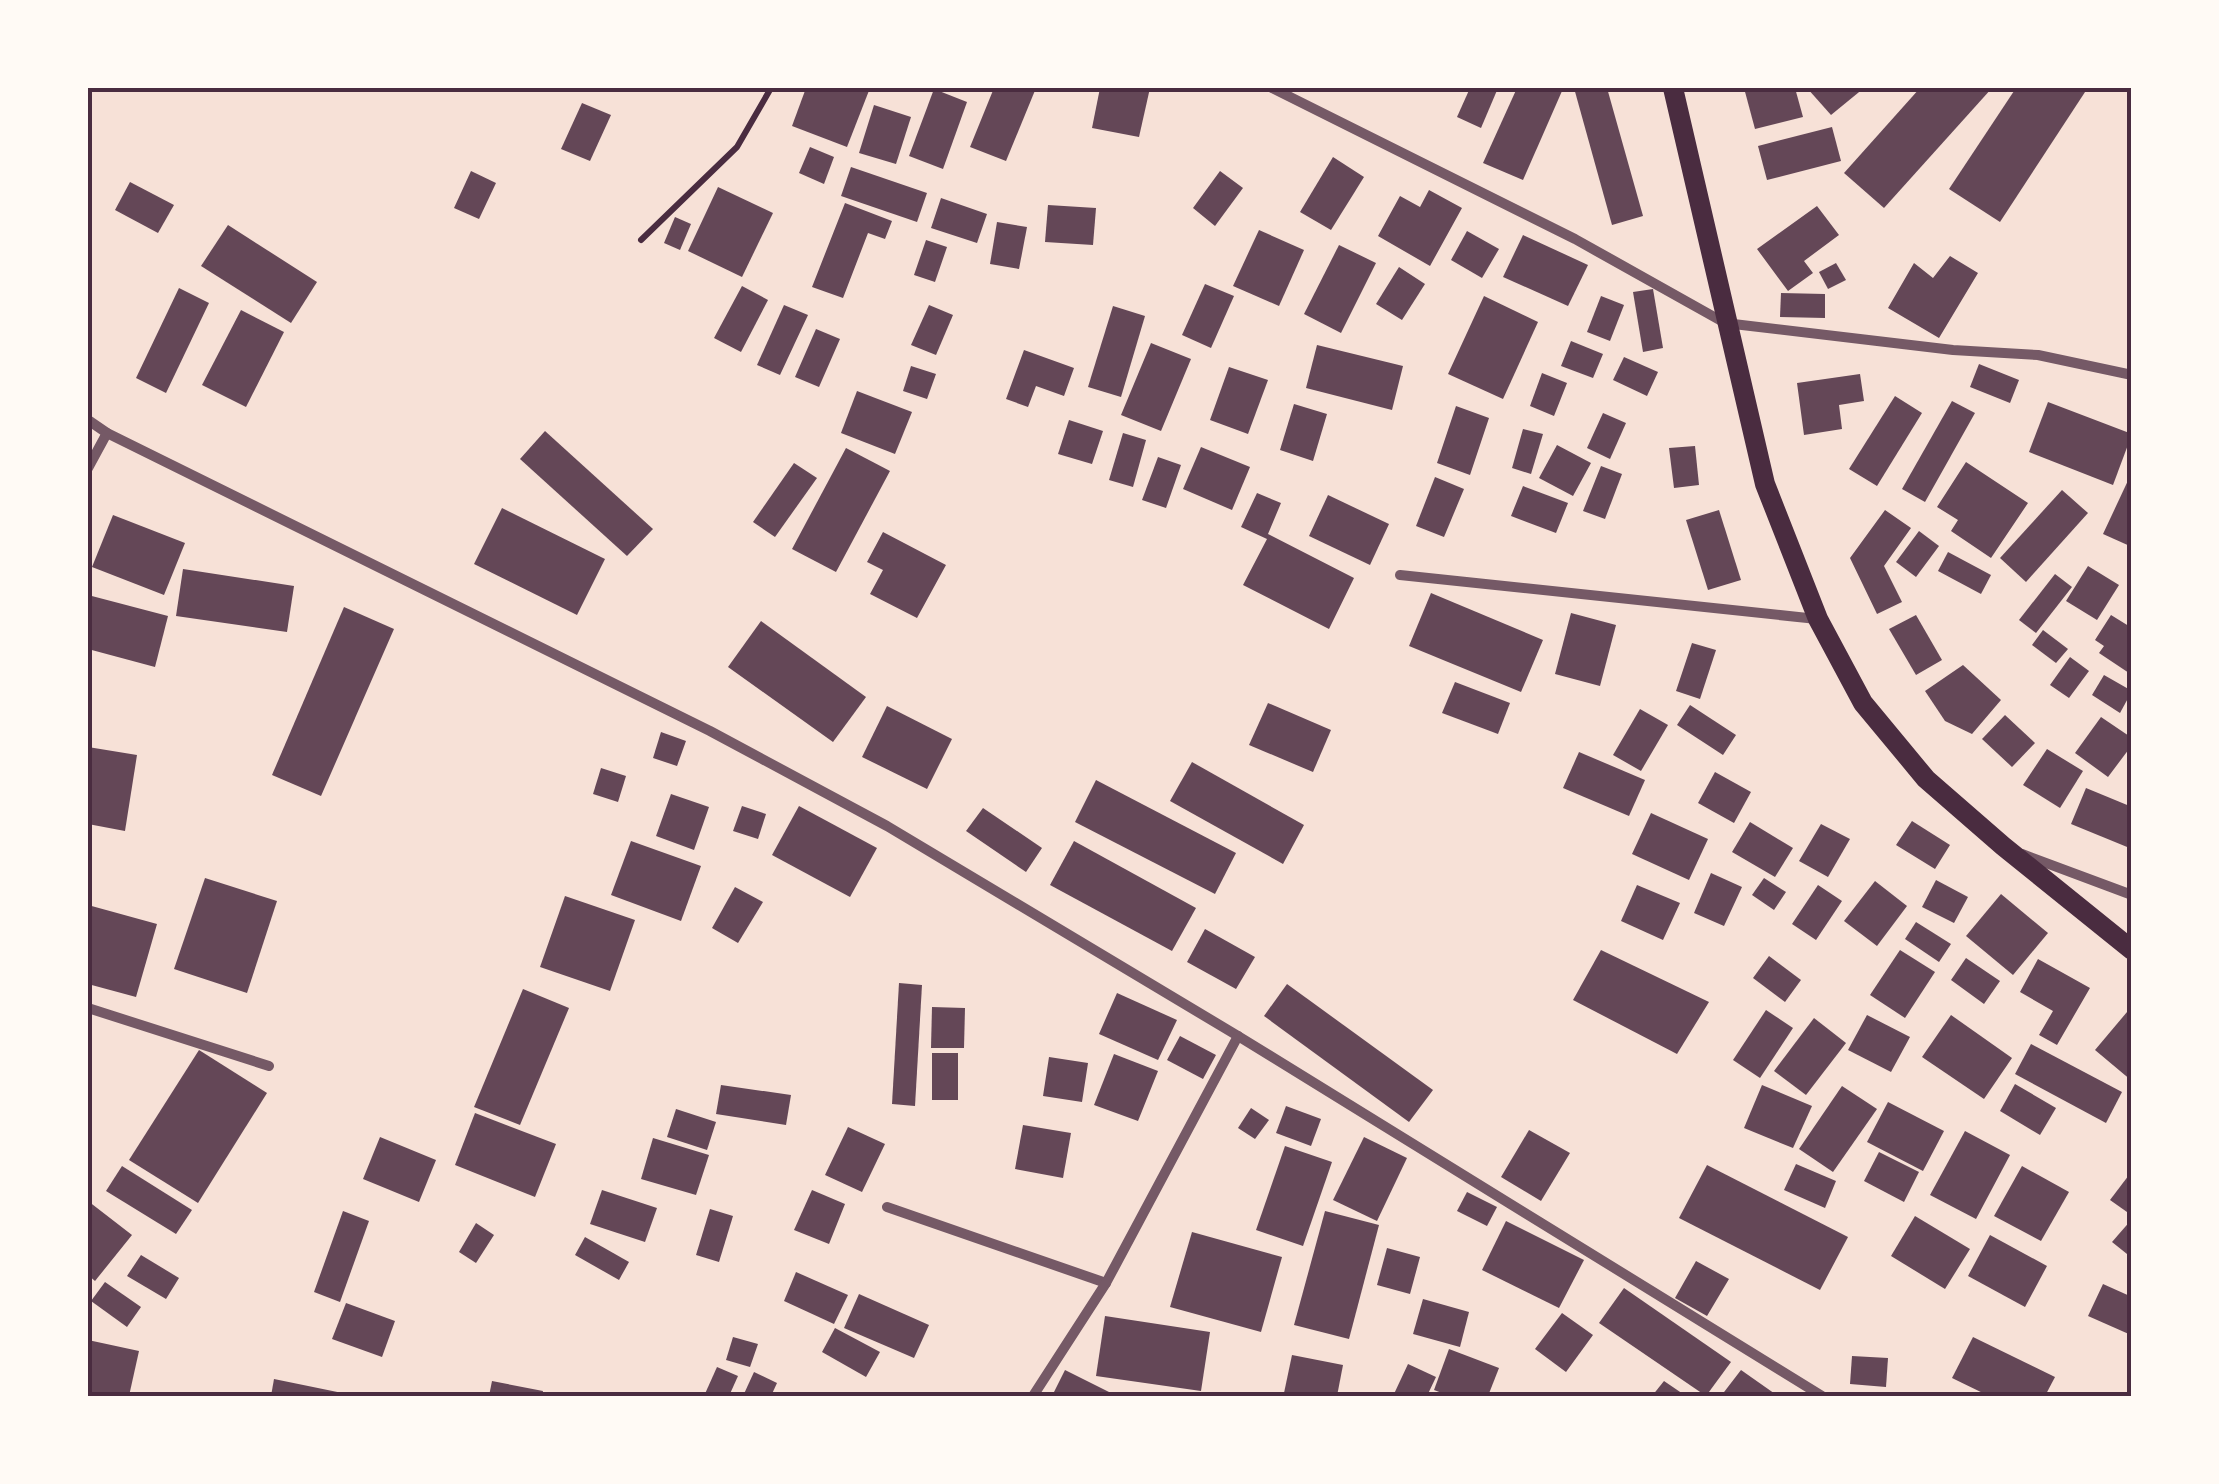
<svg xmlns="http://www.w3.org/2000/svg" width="2219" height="1484" viewBox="0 0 2219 1484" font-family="'PT Serif',serif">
	<rect width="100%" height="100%" fill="#f7e1d7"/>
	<!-- building -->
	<g fill="#644757">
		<path d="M806,88H870L847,147L792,126Z"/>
		<path d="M994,88H1036L1006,161L970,147Z"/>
		<path d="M1100,88H1150L1139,137L1092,128Z"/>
		<path d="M1470,88H1498L1481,128L1457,117Z"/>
		<path d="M1517,88H1554L1562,91L1523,180L1483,163Z"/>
		<path d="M1574,88H1607L1643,216L1612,225Z"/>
		<path d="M1744,88H1795L1803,117L1755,129Z"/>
		<path d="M1807,88H1864L1831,115Z"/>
		<path d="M1920,88H1992L1884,208L1844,173Z"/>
		<path d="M2016,88L2087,89L2000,222L1949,189Z"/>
		<path d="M934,89L967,102L943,169L909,156Z"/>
		<path d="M582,103L611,115L590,161L561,149Z"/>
		<path d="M874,105L911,117L896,164L859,153Z"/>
		<path d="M1832,127L1841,161L1767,180L1758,146Z"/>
		<path d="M810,147L834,157L824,184L799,173Z"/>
		<path d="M1333,157L1364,177L1331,230L1300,212Z"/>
		<path d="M851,167L927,193L917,222L841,196Z"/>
		<path d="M471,171L496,183L479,219L454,208Z"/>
		<path d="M1220,171L1243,188L1215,226L1193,208Z"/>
		<path d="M130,182L174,205L158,233L115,210Z"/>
		<path d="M718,187L773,213L742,277L688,251Z"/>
		<path d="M1429,190L1462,208L1430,266L1378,236L1400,196L1420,207Z"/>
		<path d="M941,198L987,214L977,243L931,228Z"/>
		<path d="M845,203L892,221L885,239L868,233L843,298L812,287Z"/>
		<path d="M1048,205L1096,208L1093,245L1045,242Z"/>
		<path d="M1817,206L1839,235L1804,261L1813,273L1788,291L1757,249Z"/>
		<path d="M675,217L691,224L680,250L664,243Z"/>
		<path d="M997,222L1027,227L1019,269L990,264Z"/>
		<path d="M228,225L317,282L291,323L201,266Z"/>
		<path d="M1259,230L1304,250L1279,306L1233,286Z"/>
		<path d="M1467,231L1499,249L1482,278L1451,260Z"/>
		<path d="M1523,235L1588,265L1568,306L1503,277Z"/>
		<path d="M926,240L947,247L935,282L914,275Z"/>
		<path d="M1339,245L1376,263L1341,333L1304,314Z"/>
		<path d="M1950,256L1978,273L1939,338L1888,308L1914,263L1933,278Z"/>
		<path d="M1836,263L1846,280L1828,289L1819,272Z"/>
		<path d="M1399,267L1425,284L1402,320L1376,304Z"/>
		<path d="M1205,284L1234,296L1211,348L1182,335Z"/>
		<path d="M742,286L768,300L741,352L714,338Z"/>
		<path d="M179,288L209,303L166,393L136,378Z"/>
		<path d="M1653,289L1663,348L1643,352L1633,292Z"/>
		<path d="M1781,293L1825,294V318L1780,317Z"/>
		<path d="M1484,296L1538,322L1503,399L1448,374Z"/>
		<path d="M1601,296L1624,305L1610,341L1587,332Z"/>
		<path d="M784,305L808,315L780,375L757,365Z"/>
		<path d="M929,305L953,315L936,355L911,345Z"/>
		<path d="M1113,306L1145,316L1121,397L1088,387Z"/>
		<path d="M241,310L284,332L246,407L202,385Z"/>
		<path d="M816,329L840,339L819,387L795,377Z"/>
		<path d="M1571,341L1603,354L1593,378L1561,366Z"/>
		<path d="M1151,343L1191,359L1161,431L1121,415Z"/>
		<path d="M1317,345L1403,366L1392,410L1306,388Z"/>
		<path d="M1024,350L1074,368L1064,396L1036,386L1028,407L1006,399Z"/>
		<path d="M1624,357L1658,372L1647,396L1613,380Z"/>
		<path d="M1979,364L2019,380L2010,403L1970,387Z"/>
		<path d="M911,366L936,374L927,399L903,391Z"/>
		<path d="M1229,367L1268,380L1248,434L1210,420Z"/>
		<path d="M1542,373L1567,383L1554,416L1530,406Z"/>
		<path d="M1860,374L1864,401L1839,405L1842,429L1804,435L1797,383Z"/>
		<path d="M857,391L912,412L895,454L841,433Z"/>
		<path d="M1895,396L1922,413L1877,486L1849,469Z"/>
		<path d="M1952,401L1975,413L1925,502L1902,489Z"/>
		<path d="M2048,402L2132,434L2113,485L2029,452Z"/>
		<path d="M1294,404L1327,414L1313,461L1280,450Z"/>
		<path d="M1456,406L1489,418L1470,475L1437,463Z"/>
		<path d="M1603,413L1626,423L1610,459L1587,448Z"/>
		<path d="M1069,420L1103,431L1092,464L1058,454Z"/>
		<path d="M1523,429L1543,434L1531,474L1512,468Z"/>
		<path d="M545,431L653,529L627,556L520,459Z"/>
		<path d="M1123,433L1146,440L1133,487L1109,480Z"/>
		<path d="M1557,445L1591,463L1573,496L1539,478Z"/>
		<path d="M1695,446L1699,485L1674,488L1669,448Z"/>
		<path d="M1201,447L1250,467L1232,510L1183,489Z"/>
		<path d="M846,448L890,471L836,572L792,549Z"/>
		<path d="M1158,457L1181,465L1166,508L1142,500Z"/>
		<path d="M1966,462L2028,503L1991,558L1951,531L1958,520L1937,507Z"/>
		<path d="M794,463L817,478L775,537L753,522Z"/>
		<path d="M1601,466L1622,474L1605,519L1583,511Z"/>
		<path d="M2132,472V547L2103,534Z"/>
		<path d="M1435,477L1464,489L1444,537L1416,526Z"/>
		<path d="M1523,486L1568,503L1556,533L1511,516Z"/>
		<path d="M2062,490L2088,513L2026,582L2000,558Z"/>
		<path d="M1257,493L1281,503L1268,534L1354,578L1329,629L1243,585L1267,539L1241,527Z"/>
		<path d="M1328,495L1389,524L1370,565L1309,536Z"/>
		<path d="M502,508L605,559L577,615L474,564Z"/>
		<path d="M1719,510L1741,580L1708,590L1686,520Z"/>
		<path d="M1885,510L1911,528L1884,566L1902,602L1877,614L1850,558Z"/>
		<path d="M113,515L185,543L164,595L92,567Z"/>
		<path d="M1919,531L1939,546L1916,577L1896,562Z"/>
		<path d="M883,532L946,565L917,618L870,594L883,570L867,562Z"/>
		<path d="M1948,552L1991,575L1981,594L1938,571Z"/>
		<path d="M2088,566L2119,585L2097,620L2066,601Z"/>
		<path d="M183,569L294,586L287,632L176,616Z"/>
		<path d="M2055,574L2072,587L2036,633L2019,620Z"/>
		<path d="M1431,593L1543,640L1521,692L1409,646Z"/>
		<path d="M88,595L168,616L155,667L88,649Z"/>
		<path d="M344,607L394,629L321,796L272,775Z"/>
		<path d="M1571,613L1616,625L1600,686L1555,674Z"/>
		<path d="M1916,615L1942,660L1916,675L1889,629Z"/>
		<path d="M2111,615L2132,628L2129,673L2099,653L2104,646L2095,640Z"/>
		<path d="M761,621L866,697L833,742L728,667Z"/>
		<path d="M2043,630L2068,649L2056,663L2032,645Z"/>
		<path d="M1692,643L1716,650L1700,699L1676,691Z"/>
		<path d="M2070,657L2089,671L2069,698L2050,685Z"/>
		<path d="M1963,665L2001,700L1972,734L1945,721L1925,691Z"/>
		<path d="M2104,675L2132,691L2120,713L2092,695Z"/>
		<path d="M1455,682L1510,703L1498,734L1442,713Z"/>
		<path d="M1268,703L1331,730L1313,772L1249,745Z"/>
		<path d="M1690,705L1736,735L1723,755L1677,725Z"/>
		<path d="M887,706L952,739L927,789L862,757Z"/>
		<path d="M1640,709L1668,725L1641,771L1613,755Z"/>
		<path d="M2005,715L2035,743L2012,767L1982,739Z"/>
		<path d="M2101,717L2132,738V745L2108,777L2075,753Z"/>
		<path d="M661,732L686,741L677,766L653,758Z"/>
		<path d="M88,747L137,755L125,831L88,824Z"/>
		<path d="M2047,749L2083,771L2060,808L2023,785Z"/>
		<path d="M1579,752L1645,780L1629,816L1563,788Z"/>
		<path d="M1192,762L1304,825L1283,864L1170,801Z"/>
		<path d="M601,768L626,776L618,802L593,794Z"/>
		<path d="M1715,772L1751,792L1734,823L1698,803Z"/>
		<path d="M1096,780L1236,853L1215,894L1075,822Z"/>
		<path d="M2086,788L2132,807V849L2071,824Z"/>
		<path d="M671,794L709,807L694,850L656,836Z"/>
		<path d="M742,806L766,814L758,839L733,831Z"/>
		<path d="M799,806L877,848L850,897L772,855Z"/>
		<path d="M983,808L1042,848L1026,872L966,831Z"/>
		<path d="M1651,813L1708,839L1689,880L1632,854Z"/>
		<path d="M1912,821L1950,845L1935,869L1896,845Z"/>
		<path d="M1750,822L1793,848L1775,877L1732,852Z"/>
		<path d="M1821,824L1850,839L1828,877L1799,861Z"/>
		<path d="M631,841L701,866L681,921L611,895Z"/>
		<path d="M1074,841L1196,908L1172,951L1050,885Z"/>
		<path d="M1711,873L1742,887L1724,926L1694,913Z"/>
		<path d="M205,878L277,901L247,993L174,969Z"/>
		<path d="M1764,878L1786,892L1774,910L1752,895Z"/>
		<path d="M1936,880L1968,897L1954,923L1922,907Z"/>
		<path d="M1875,881L1907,906L1877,946L1844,921Z"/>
		<path d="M1637,885L1680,903L1663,940L1621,921Z"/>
		<path d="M1818,885L1842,901L1816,940L1792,924Z"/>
		<path d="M735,887L763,902L738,943L712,928Z"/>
		<path d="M2001,894L2048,933L2013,975L1966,936Z"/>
		<path d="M565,896L635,920L610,991L540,967Z"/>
		<path d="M88,905L157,924L136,997L88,984Z"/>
		<path d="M1916,922L1951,944L1939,962L1905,939Z"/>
		<path d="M1205,929L1255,957L1236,989L1187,962Z"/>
		<path d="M1601,950L1709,1002L1677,1054L1573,1000Z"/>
		<path d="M1900,950L1935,972L1905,1018L1870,995Z"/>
		<path d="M1769,956L1801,980L1785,1002L1753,978Z"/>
		<path d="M1966,958L2000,981L1984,1004L1951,980Z"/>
		<path d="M2038,959L2090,988L2057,1045L2039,1035L2053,1011L2020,992Z"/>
		<path d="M899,983L922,985L915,1106L892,1104Z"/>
		<path d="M1287,984L1433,1090L1409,1122L1264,1016Z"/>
		<path d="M523,989L569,1008L520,1125L474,1107Z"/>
		<path d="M1117,993L1177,1020L1158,1060L1099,1034Z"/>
		<path d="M932,1007L965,1008L964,1048H931Z"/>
		<path d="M1766,1010L1793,1028L1760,1078L1733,1060Z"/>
		<path d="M2127,1012L2132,1016V1081L2095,1050Z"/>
		<path d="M1867,1015L1910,1037L1891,1072L1848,1050Z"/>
		<path d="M1951,1015L2012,1058L1984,1099L1922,1057Z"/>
		<path d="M1814,1018L1846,1043L1806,1095L1774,1071Z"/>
		<path d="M1180,1036L1216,1055L1203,1079L1167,1060Z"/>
		<path d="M2031,1044L2122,1092L2106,1123L2015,1074Z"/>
		<path d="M199,1050L267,1093L198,1203L129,1160Z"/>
		<rect x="932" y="1053" width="26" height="47"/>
		<path d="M1114,1054L1158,1071L1138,1121L1094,1105Z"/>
		<path d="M1049,1057L1088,1063L1082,1102L1043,1096Z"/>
		<path d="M2015,1084L2056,1108L2040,1135L2000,1111Z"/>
		<path d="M721,1085L791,1095L786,1125L716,1114Z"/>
		<path d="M1762,1085L1812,1106L1793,1148L1744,1128Z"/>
		<path d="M1842,1086L1877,1109L1833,1172L1799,1149Z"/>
		<path d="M1888,1102L1944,1131L1923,1171L1867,1142Z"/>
		<path d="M1286,1106L1321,1119L1311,1146L1276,1133Z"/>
		<path d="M1251,1108L1269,1120L1255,1139L1238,1128Z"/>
		<path d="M676,1109L716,1122L707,1150L667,1137Z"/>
		<path d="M475,1113L556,1144L535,1197L455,1165Z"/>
		<path d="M1023,1125L1071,1133L1063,1178L1015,1169Z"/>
		<path d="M848,1127L885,1144L862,1192L825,1175Z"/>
		<path d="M1529,1130L1570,1153L1541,1201L1501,1177Z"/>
		<path d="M1965,1131L2010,1155L1976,1219L1930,1195Z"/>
		<path d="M380,1137L436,1160L419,1202L363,1179Z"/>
		<path d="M1364,1137L1407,1158L1377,1221L1333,1200Z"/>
		<path d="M653,1138L709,1155L696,1195L641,1179Z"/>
		<path d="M1285,1146L1332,1162L1303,1246L1256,1230Z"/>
		<path d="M1879,1152L1919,1172L1904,1202L1864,1181Z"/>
		<path d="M1796,1164L1836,1181L1825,1208L1784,1190Z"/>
		<path d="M1707,1165L1848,1237L1820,1290L1679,1218Z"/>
		<path d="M122,1166L192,1210L176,1234L106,1191Z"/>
		<path d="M2022,1166L2069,1192L2041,1241L1994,1216Z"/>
		<path d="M2132,1171V1206L2127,1212L2110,1200Z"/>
		<path d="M602,1190L657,1208L645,1242L590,1224Z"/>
		<path d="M812,1190L845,1204L829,1244L794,1230Z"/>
		<path d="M1467,1192L1497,1207L1487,1226L1457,1211Z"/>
		<path d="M88,1201L132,1235L95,1281L88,1275Z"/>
		<path d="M710,1209L733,1216L719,1262L696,1255Z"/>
		<path d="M343,1211L369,1221L340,1302L314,1292Z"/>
		<path d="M1325,1211L1379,1225L1349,1339L1294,1325Z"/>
		<path d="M1915,1216L1970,1249L1945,1289L1891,1256Z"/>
		<path d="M2132,1219V1258L2112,1242Z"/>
		<path d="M1506,1221L1584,1260L1559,1308L1482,1270Z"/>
		<path d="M476,1223L494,1235L476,1263L459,1252Z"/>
		<path d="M1192,1232L1282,1257L1261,1332L1170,1307Z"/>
		<path d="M1990,1235L2047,1266L2025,1307L1968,1276Z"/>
		<path d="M585,1237L629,1262L619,1280L575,1255Z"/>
		<path d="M1387,1248L1420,1257L1410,1294L1377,1285Z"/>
		<path d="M141,1255L179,1278L166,1299L127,1276Z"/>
		<path d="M1696,1261L1729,1279L1707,1316L1675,1298Z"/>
		<path d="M796,1272L848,1295L834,1324L784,1301Z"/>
		<path d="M105,1282L141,1307L127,1327L91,1301Z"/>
		<path d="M2103,1284L2132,1297L2131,1335L2088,1316Z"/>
		<path d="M1624,1288L1731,1362L1706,1396L1599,1323Z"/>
		<path d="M859,1294L929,1325L914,1358L844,1328Z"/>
		<path d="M1423,1299L1469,1312L1460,1347L1413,1334Z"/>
		<path d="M346,1303L395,1321L382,1357L332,1339Z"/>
		<path d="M1562,1313L1593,1335L1566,1372L1535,1349Z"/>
		<path d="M1105,1316L1210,1332L1201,1391L1096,1376Z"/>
		<path d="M835,1328L880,1352L866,1377L822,1352Z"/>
		<path d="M733,1337L758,1344L750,1367L726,1360Z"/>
		<path d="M1973,1337L2055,1377L2045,1396H1989L1952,1378Z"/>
		<path d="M88,1340L139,1351L129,1396H88Z"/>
		<path d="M1449,1349L1499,1368L1488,1396H1450L1434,1390Z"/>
		<path d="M1292,1355L1343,1365L1337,1396L1284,1393Z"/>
		<path d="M1852,1356L1888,1358L1886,1387L1850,1384Z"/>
		<path d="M1408,1364L1436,1377L1427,1396H1393Z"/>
		<path d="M717,1367L738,1376L729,1396H704Z"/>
		<path d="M1065,1370L1117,1396H1052Z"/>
		<path d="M1741,1370L1778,1396H1721Z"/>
		<path d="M754,1372L777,1383L771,1396H743Z"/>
		<path d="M274,1379L352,1395V1396H271Z"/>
		<path d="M492,1381L543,1391L542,1396H489Z"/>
		<path d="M1664,1381L1686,1396H1652Z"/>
	</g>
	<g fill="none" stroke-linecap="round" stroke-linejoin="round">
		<!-- path -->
		<path stroke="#4a2c40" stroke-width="6" d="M641,240L737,147L771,88"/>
		<!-- minor -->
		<g stroke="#755966" stroke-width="10">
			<path d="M1272,88L1575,239L1725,323L1953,350L2038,355L2132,375"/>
			<path d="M88,420L107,433L710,731L887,826L1238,1036L1822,1396"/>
			<path d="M88,468L107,433"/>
			<path d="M1400,575L1817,619"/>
			<path d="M2022,854L2132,895"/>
			<path d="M88,1008L269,1066"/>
			<path d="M887,1207L1106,1283"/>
			<path d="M1033,1396L1106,1283L1238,1036"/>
		</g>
		<!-- secondary -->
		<path stroke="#4a2c40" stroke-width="20" d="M1673,88L1765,484L1818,619L1863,703L1926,779L2003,846L2132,950"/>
	</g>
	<!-- border -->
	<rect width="2219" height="1484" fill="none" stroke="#fffaf5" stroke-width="180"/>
	<rect x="90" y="90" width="2039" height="1304" fill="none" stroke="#4a2c40" stroke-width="4"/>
</svg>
